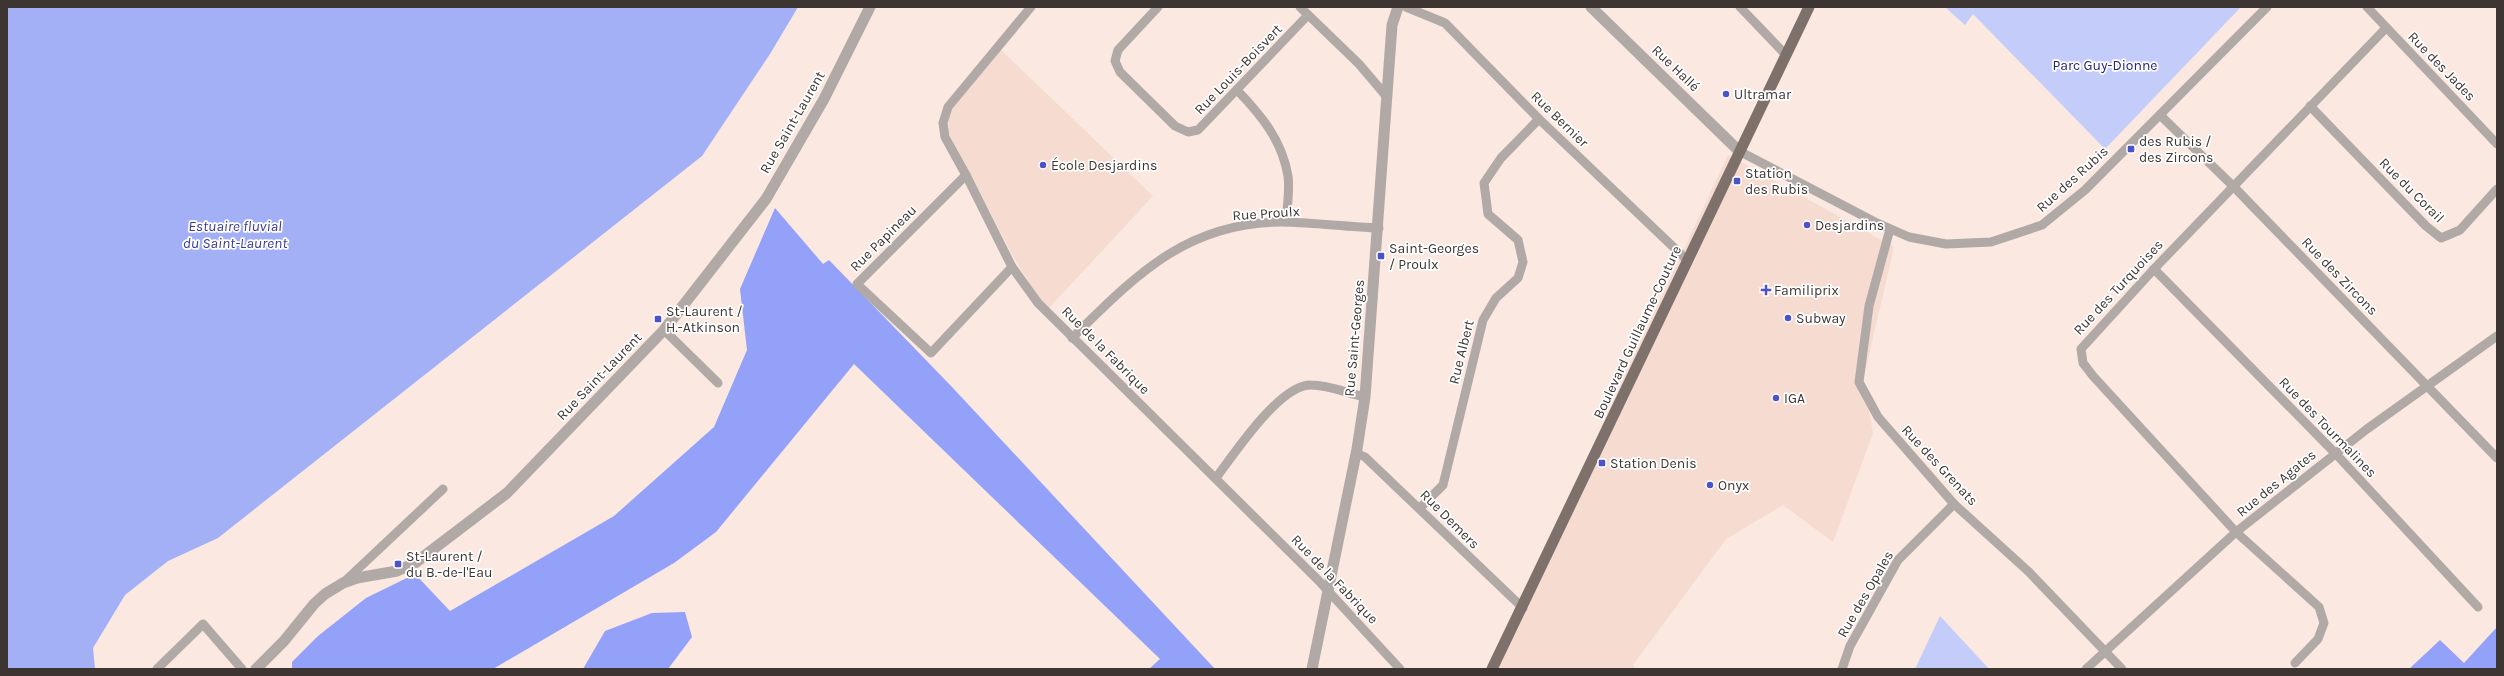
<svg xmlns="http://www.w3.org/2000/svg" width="2504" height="676" viewBox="0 0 2504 676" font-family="Karla,sans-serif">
	<rect width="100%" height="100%" fill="#fae8e1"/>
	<!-- built -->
	<g fill="#f5dbd0">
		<path d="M1000,49L1153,196L1047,310L1015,260L949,133L948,107Z"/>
		<path d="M1728,155L1894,247L1863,381L1873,433L1833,542L1783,505L1726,539L1633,665L1636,669H1492L1630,364Z"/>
	</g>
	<!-- green -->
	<g fill="#c4cdf9">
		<path d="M1945,7H2241L2105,149L1973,14L1965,25Z"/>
		<path d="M1940,616L1989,669H1915Z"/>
	</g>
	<!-- forest -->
	<g fill="#93a1f8">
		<path d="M775,208L823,264L829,260L952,387L1215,669H1149L1160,659L854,364L716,532L674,563L493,669H292V662L318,636L366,598L415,574L450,611L614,516L714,427L747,350L740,289Z"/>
		<path d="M685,612L692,637L668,669H583L605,631L652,613Z"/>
		<path d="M2497,627V669H2409L2440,640L2464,663Z"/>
	</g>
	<!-- water -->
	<path fill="#a3b0f6" d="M7,7H798L770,54L702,156L218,538L168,561L125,595L93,648L95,669H7Z"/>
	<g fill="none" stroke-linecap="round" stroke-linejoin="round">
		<!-- minor -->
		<g stroke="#b0a9a6" stroke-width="9">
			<path d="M1031,7L948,107L943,123L945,137L966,175L1012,267L1038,303L1318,580L1400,669"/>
			<path d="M1158,7L1118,50L1115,61L1120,72L1175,126L1188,132L1198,130L1308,15"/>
			<path d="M1300,7L1359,64L1387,97"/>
			<path d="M1406,7L1445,23L1539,119L1688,261"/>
			<path d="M1740,7L1786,55"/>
			<path d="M2367,7L2497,144"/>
			<path d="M1237,90C1261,115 1282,140 1288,176C1290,190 1287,208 1286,222"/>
			<path d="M2310,106L2426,226L2441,238L2460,230L2497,189"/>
			<path d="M2160,115L2233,186L2497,458"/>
			<path d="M1739,151L1875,222L1909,237L1946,244L1991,242L2042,225L2085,190L2267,7"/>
			<path d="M966,175L857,284L931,353L1012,267"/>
			<path d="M1890,229L1869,306L1859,382L1878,417L1954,504L2029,572L2122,669"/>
			<path d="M2154,269L2335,453L2478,607"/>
			<path d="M664,330L718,383"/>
			<path d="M1072,338C1137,274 1189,220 1287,222C1318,223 1348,227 1379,228"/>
			<path d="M1356,453L1365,457L1523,608"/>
			<path d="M1216,478C1234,454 1280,384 1311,385C1329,385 1347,393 1365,397"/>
			<path d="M1420,508L1443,485L1483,320L1496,298L1518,278L1523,262L1518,240L1488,214L1484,183L1501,158L1539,119"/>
			<path d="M344,582L443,489"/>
			<path d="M2295,663L2318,639L2324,623L2319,607L2236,532L2093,376L2083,363L2081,349L2154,269L2386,28"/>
			<path d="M157,669L203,624L242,669"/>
			<path d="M1842,669L1850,646L1898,560L1954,504"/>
			<path d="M2086,669L2236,532L2367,429L2497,336"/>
		</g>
		<!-- tertiary -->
		<g stroke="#b0a9a6" stroke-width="11">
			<path d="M1591,7L1739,151"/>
			<path d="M256,669L284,641L314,604L325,594L343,583L357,578L397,571L415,563L507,493L664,330L766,199L824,99L870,7"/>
			<path d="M1312,669L1357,449L1365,397L1392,25L1398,7"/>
		</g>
		<!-- primary -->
		<path stroke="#7e716b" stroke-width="11" d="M1492,669L1809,7"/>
	</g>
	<!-- markers -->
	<g fill="#4c52c8" stroke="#fff" stroke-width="1.5">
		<circle cx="1726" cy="94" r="4"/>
		<rect x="2127" y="145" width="8" height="8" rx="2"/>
		<circle cx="1043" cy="165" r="4"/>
		<rect x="1733" y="177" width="8" height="8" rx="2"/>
		<circle cx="1807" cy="225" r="4"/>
		<rect x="1377" y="252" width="8" height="8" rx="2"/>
		<path d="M1764 284h4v4h4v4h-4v4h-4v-4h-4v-4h4z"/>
		<circle cx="1788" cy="318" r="4"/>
		<rect x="654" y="315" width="8" height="8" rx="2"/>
		<circle cx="1776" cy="398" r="4"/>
		<rect x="1598" y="459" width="8" height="8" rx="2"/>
		<circle cx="1710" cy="485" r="4"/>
		<rect x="394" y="560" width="8" height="8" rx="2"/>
	</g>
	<g text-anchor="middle" stroke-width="3.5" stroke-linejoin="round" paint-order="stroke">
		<!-- park labels -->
		<g font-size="14" fill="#252082" stroke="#fff">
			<text x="2105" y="70">Parc Guy-Dionne</text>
		</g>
		<!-- street labels -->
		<g font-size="14" fill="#3c3532" stroke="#fff">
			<text transform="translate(2442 66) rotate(46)" y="5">Rue des Jades</text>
			<text transform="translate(1676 68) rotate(44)" y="5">Rue Hallé</text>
			<text transform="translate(1238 69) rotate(-46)" y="5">Rue Louis-Boisvert</text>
			<text transform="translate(1560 119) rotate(44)" y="5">Rue Bernier</text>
			<text transform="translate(792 122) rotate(-60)" y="5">Rue Saint-Laurent</text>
			<text transform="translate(2072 179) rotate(-42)" y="5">Rue des Rubis</text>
			<text transform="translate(2412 190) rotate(45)" y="5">Rue du Corail</text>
			<text transform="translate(1266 213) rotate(-4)" y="5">Rue Proulx</text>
			<text transform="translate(883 238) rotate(-45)" y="5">Rue Papineau</text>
			<text transform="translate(2340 276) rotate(46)" y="5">Rue des Zircons</text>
			<text transform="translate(2118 287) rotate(-47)" y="5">Rue des Turquoises</text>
			<text transform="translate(1637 332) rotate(-65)" y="5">Boulevard Guillaume-Couture</text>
			<text transform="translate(1354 338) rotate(-85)" y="5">Rue Saint-Georges</text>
			<text transform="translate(1106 350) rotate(45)" y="5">Rue de la Fabrique</text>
			<text transform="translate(1461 352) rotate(-76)" y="5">Rue Albert</text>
			<text transform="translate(599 376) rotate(-46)" y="5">Rue Saint-Laurent</text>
			<text transform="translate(2328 427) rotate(46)" y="5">Rue des Tourmalines</text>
			<text transform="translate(1940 465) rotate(47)" y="5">Rue des Grenats</text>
			<text transform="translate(2276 483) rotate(-39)" y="5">Rue des Agates</text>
			<text transform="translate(1450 519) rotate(45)" y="5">Rue Demers</text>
			<text transform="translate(1335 579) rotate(46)" y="5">Rue de la Fabrique</text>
			<text transform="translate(1865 594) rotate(-60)" y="5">Rue des Opales</text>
		</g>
		<!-- poi labels -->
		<g font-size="14" fill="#3c3532" stroke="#fff" text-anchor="start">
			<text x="1734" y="99">Ultramar</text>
			<text x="2139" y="146">des Rubis /<tspan x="2139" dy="16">des Zircons</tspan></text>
			<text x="1051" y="170">École Desjardins</text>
			<text x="1745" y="178">Station<tspan x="1745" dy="16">des Rubis</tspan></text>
			<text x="1815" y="230">Desjardins</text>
			<text x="1389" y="253">Saint-Georges<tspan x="1389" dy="16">/ Proulx</tspan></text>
			<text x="1774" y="295">Familiprix</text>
			<text x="666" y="316">St-Laurent /<tspan x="666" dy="16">H.-Atkinson</tspan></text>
			<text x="1796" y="323">Subway</text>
			<text x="1784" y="403">IGA</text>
			<text x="1610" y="468">Station Denis</text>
			<text x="1718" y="490">Onyx</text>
			<text x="406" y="561">St-Laurent /<tspan x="406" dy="16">du B.-de-l'Eau</tspan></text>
		</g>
		<!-- water labels -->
		<g font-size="15" font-style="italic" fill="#36399b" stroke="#fff">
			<text x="235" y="231">Estuaire fluvial<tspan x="235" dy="17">du Saint-Laurent</tspan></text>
		</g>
	</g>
	<!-- border -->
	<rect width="2504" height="676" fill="none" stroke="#3c3532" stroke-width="16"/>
</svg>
